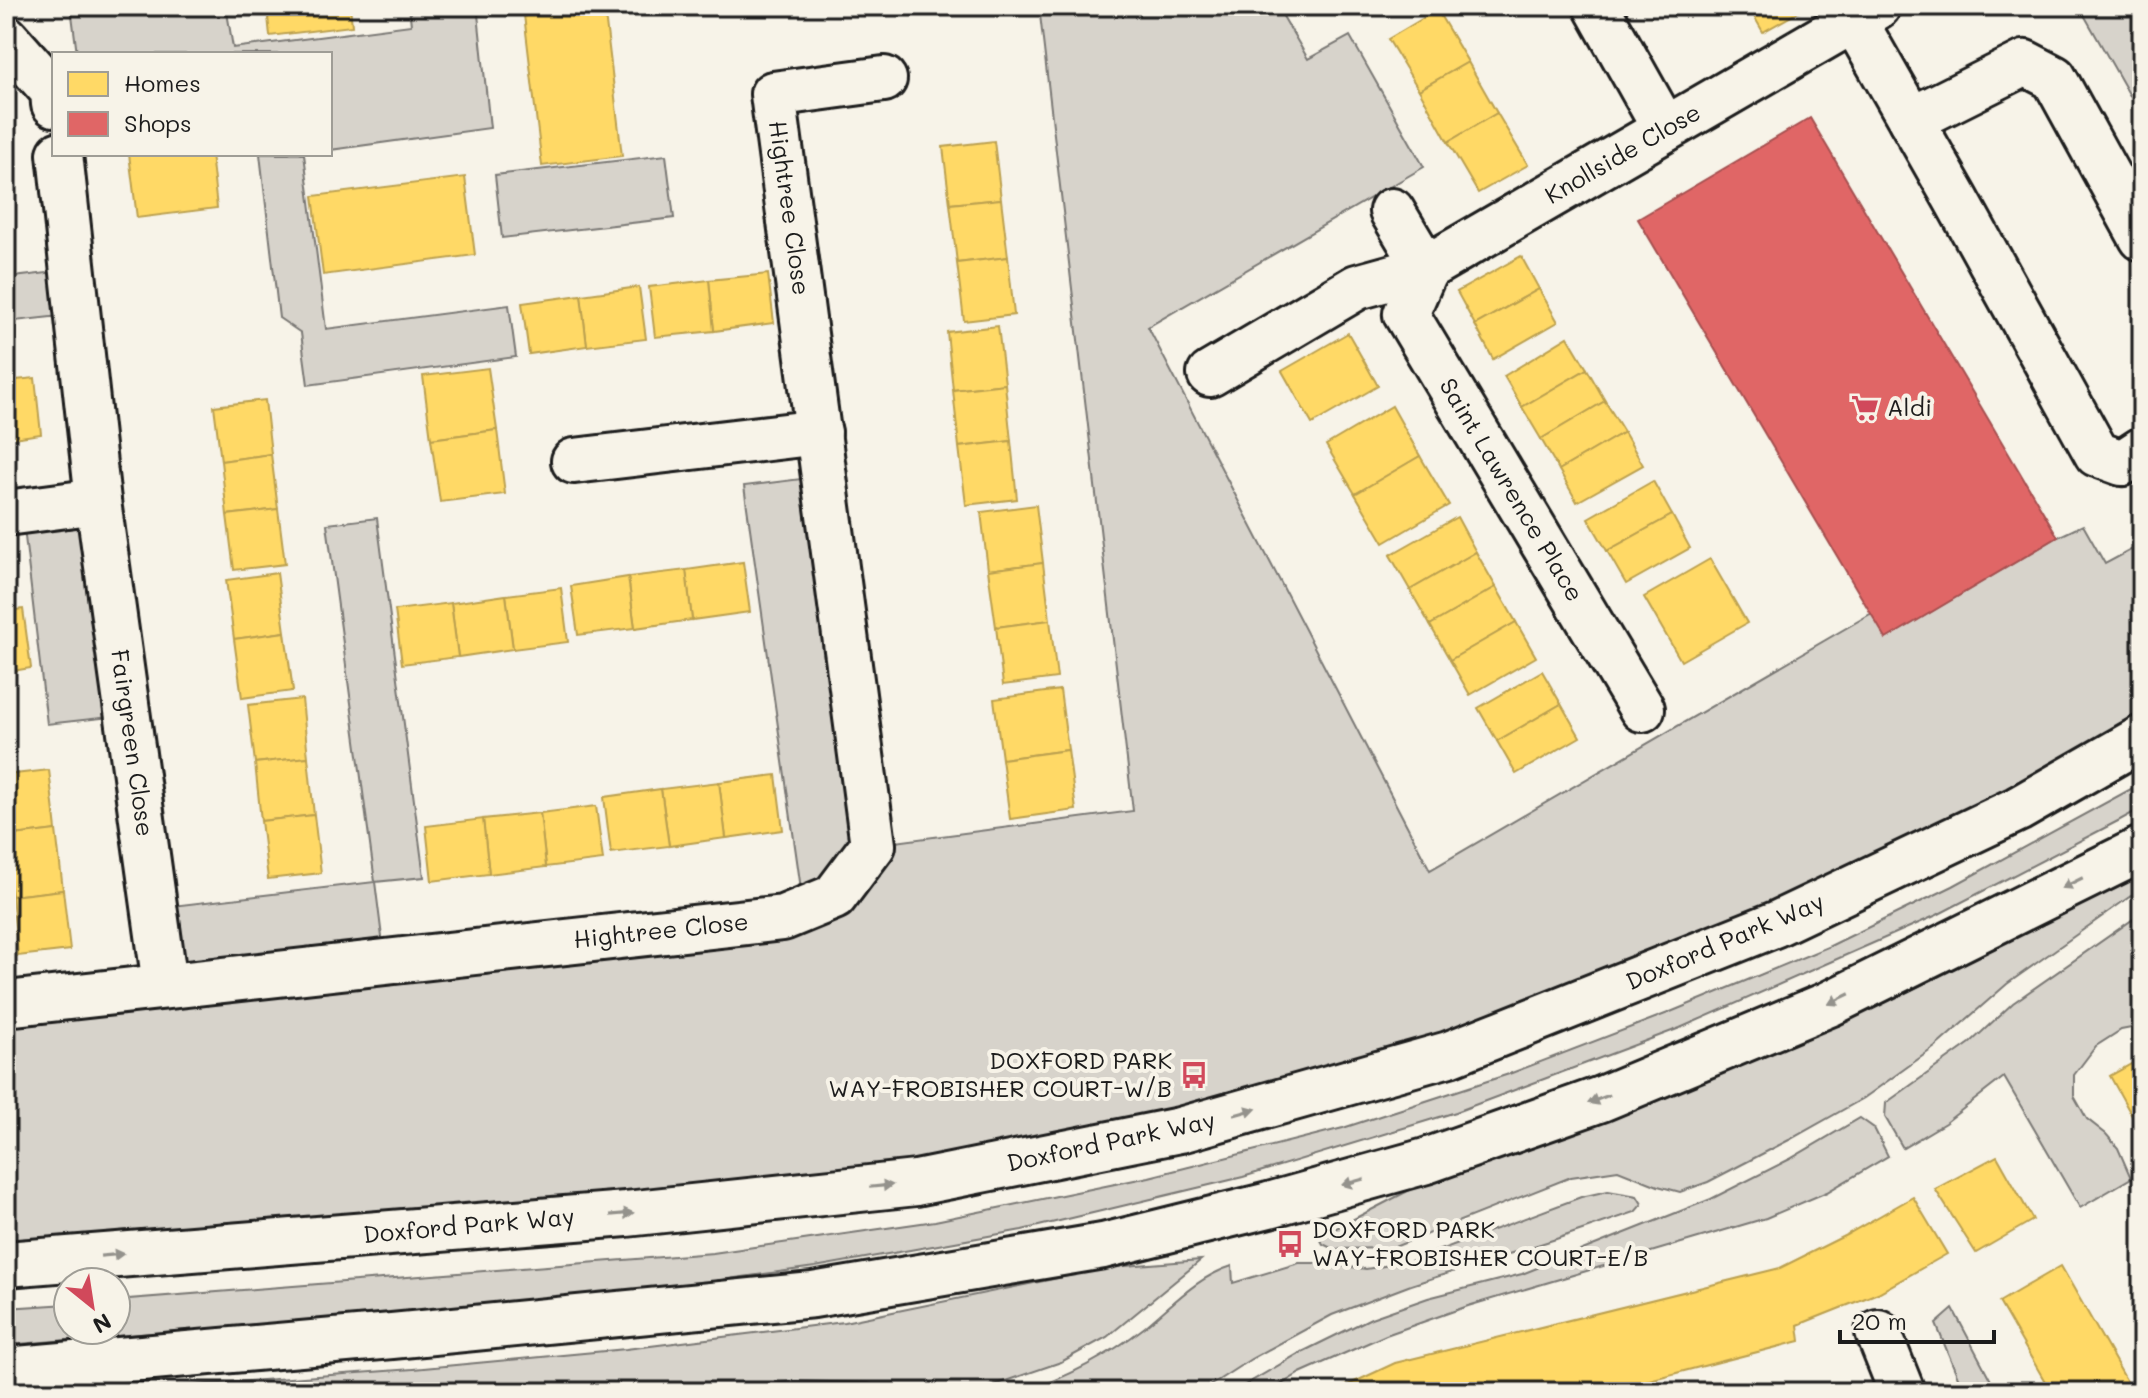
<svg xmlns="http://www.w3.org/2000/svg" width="2148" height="1398" viewBox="0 0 2148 1398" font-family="Mali,sans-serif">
	<rect width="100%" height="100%" fill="#f7f3e8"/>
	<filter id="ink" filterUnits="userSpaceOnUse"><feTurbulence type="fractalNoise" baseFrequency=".0125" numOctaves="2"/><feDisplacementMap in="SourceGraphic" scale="16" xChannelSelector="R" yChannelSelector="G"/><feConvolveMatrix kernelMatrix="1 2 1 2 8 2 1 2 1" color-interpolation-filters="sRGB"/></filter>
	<g filter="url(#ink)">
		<!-- green -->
		<g fill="#d7d3cb" stroke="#7a7874" stroke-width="2">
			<path d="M80,6H226L233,48L411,25L409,6H537L478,14L490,128L330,150V54H77L71,7Z"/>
			<path d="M1039,6H1277L1308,59L1350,36L1424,167L1148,327L1430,870L1872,613L1887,638L2058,537L2083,525L2105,564L2142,544V738L1449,1054L916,1183L6,1264V1004L165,985L155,908L375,882L327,524L377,518L424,877L375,882L385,961L804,910L744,486L825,476L873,845L1133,811Z"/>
			<path d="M2079,6H2142V117Z"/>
			<path d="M260,154H304L326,329L509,305L516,357L308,385L301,333L279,318Z"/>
			<path d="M666,155L674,218L502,238L495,175Z"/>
			<path d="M72,270L78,314L6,322V278Z"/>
			<path d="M98,501L128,715L47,724L22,511Z"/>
			<path d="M2142,783V808L2118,821L1937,915L1680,1028L1456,1112L1243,1177L1022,1230L815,1267L598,1297L6,1345V1308L68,1304V1330H116V1300L713,1253L935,1221L1149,1177L1343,1128L1509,1074L1668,1013L1830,946L1953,886Z"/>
			<path d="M2142,872V888L2007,984L1935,1047L1864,1098L1789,1140L1708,1182L1680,1192L1658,1186L1618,1170L1571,1177L1392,1248L1333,1249L1323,1244L1319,1237L1429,1180L1736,1064L1913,989L2081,905Z"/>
			<path d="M2142,913V1026L2121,1030L2096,1046L2074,1075V1096L2087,1119L2106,1134L2118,1148L2131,1178L2080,1208L2004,1077L1945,1123L1903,1148L1885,1117L1886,1103L1970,1043L2013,1003Z"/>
			<path d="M1860,1118L1874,1128L1888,1156L1827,1192L1766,1218L1468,1306L1386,1335L1300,1373L1269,1392H1233L1298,1354L1371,1318L1428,1298L1522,1274L1711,1199L1790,1159Z"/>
			<path d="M1608,1191L1637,1196L1642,1204L1635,1212L1556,1239L1411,1285L1332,1315L1251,1359L1200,1392H1023C1067,1378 1108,1356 1145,1327C1172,1305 1197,1277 1232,1266L1233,1283L1299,1263H1320L1366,1269L1408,1262L1581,1197Z"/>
			<path d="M1201,1260L1107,1337L1061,1362L982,1389L968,1392H896L868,1383L793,1381L723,1392H99L413,1369L626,1349L844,1322L1112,1267Z"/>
			<path d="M1953,1309L1997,1392H1964L1936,1324Z"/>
		</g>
		<!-- homes -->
		<g fill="#ffd966" stroke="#bba050" stroke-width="2">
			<path d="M267,6H350L352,26L270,36Z"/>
			<path d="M604,6L622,156L542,166L524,15Z"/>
			<path d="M1748,6H1809L1763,32Z"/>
			<path d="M1437,10L1468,62L1419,90L1388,39Z"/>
			<path d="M1468,62L1497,113L1448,142L1419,90Z"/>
			<path d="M1497,113L1528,165L1478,193L1448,142Z"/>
			<path d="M994,141L1001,199L950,204L943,147Z"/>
			<path d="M129,154H211L217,208L137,218Z"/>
			<path d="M465,177L475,255L323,275L313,196Z"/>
			<path d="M1001,199L1008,257L957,263L950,204Z"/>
			<path d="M1521,256L1539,289L1475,325L1457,292Z"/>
			<path d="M1008,257L1014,315L964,321L957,263Z"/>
			<path d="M768,274L774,323L714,331L709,280Z"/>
			<path d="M709,280L714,331L655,337L649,287Z"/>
			<path d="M639,287L646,339L587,346L581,295Z"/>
			<path d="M1539,289L1558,322L1493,359L1475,325Z"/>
			<path d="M581,295L587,346L529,354L522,303Z"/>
			<path d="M998,326L1005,384L953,390L947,332Z"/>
			<path d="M1348,333L1378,386L1312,424L1282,371Z"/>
			<path d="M1568,337L1587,369L1522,407L1504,376Z"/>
			<path d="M488,368L497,430L431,439L423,376Z"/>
			<path d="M1587,369L1605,401L1541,439L1522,407Z"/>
			<path d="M35,378L41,434L6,439V381Z"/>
			<path d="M1005,384L1011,441L959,447L953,390Z"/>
			<path d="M265,400L271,454L221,461L214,406Z"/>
			<path d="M1605,401L1624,432L1559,470L1541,439Z"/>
			<path d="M1392,406L1420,456L1355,494L1326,445Z"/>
			<path d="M497,430L505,494L440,502L431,439Z"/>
			<path d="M1624,432L1643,465L1577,502L1559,470Z"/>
			<path d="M1011,441L1017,499L966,505L959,447Z"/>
			<path d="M271,454L278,509L227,515L221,461Z"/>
			<path d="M1420,456L1449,505L1384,543L1355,494Z"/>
			<path d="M1653,481L1672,515L1607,551L1588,518Z"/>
			<path d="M1036,505L1043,563L988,570L981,512Z"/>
			<path d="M278,509L285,564L234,570L227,515Z"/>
			<path d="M1672,515L1690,548L1626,584L1607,551Z"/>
			<path d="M1457,517L1476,552L1410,590L1390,555Z"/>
			<path d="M1476,552L1496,587L1430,625L1410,590Z"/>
			<path d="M1710,559L1747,623L1681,661L1644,597Z"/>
			<path d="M743,562L750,612L692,620L686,570Z"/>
			<path d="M1043,563L1050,620L996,627L988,570Z"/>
			<path d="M686,570L692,620L635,628L628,577Z"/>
			<path d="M277,573L285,632L234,639L226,580Z"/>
			<path d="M628,577L635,628L578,635L571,586Z"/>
			<path d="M1496,587L1516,622L1450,660L1430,625Z"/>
			<path d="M561,588L568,642L513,649L506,595Z"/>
			<path d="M506,595L513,649L458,657L451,603Z"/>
			<path d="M451,603L458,657L402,664L395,610Z"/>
			<path d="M23,609L31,668L6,672V611Z"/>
			<path d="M1050,620L1057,678L1003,685L996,627Z"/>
			<path d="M1516,622L1536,657L1470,695L1450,660Z"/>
			<path d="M285,632L293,691L242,698L234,639Z"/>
			<path d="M1542,671L1561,704L1497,741L1478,708Z"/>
			<path d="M1060,690L1068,750L1002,759L994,699Z"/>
			<path d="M302,699L308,757L255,763L248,705Z"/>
			<path d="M1561,704L1580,737L1516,774L1497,741Z"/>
			<path d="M1068,750L1076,810L1010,819L1002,759Z"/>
			<path d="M308,757L314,815L261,821L255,763Z"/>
			<path d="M49,770L56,830L6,836V775Z"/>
			<path d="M776,775L783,830L726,838L719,782Z"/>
			<path d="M719,782L726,838L669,846L661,789Z"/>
			<path d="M661,789L669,846L611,853L604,797Z"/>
			<path d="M596,806L603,860L546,867L540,813Z"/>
			<path d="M540,813L546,867L489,874L483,819Z"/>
			<path d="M314,815L321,873L268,879L261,821Z"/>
			<path d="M483,819L489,874L432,881L426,826Z"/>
			<path d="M56,830L63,890L12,896L6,836Z"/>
			<path d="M63,890L70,950L18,956L12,896Z"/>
			<path d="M2142,1058V1134L2110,1076Z"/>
			<path d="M1997,1156L2033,1220L1976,1253L1935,1189Z"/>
			<path d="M1913,1197L1947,1254L1878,1293L1798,1325L1800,1341L1603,1392H1333L1395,1363L1780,1268L1846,1235Z"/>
			<path d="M2061,1266L2133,1392H2051L1999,1302Z"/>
		</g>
		<!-- shops -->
		<path fill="#e06666" stroke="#a55050" stroke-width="2" d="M1810,118L2058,537L1886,639L1638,219Z"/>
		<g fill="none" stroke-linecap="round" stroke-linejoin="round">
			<!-- minor casing -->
			<g stroke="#1c1c1c" stroke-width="50">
				<g id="minor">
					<path d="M1596,6L1665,129"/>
					<path d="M1854,20L1956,199L2097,454L2122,463L2142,450"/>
					<path d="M6,38L53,91L54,104"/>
					<path d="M1911,120L2025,63L2054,78L2142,238"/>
					<path d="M60,154L98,501L165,985"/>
					<path d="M1392,211L1426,268L1878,6"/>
					<path d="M1426,268L1406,314L1642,709"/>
					<path d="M1210,374L1357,287L1426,268"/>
					<path d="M574,461L819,432"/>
					<path d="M6,513L98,501"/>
					<path d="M6,1004L783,918L834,897L873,845L773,94L884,79"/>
					<path d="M1878,1332L1902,1392"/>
				</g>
			</g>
			<!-- major casing -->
			<g stroke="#1c1c1c" stroke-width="50">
				<g id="major">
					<path d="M6,1264L626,1214L916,1183L1180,1130L1449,1054L1776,924L2018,809L2142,738"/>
					<path d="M6,1370L392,1336L813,1295L1103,1246L1269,1205L1426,1161L1601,1099L1829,1004L2142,849"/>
				</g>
			</g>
			<!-- minor -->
			<use href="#minor" stroke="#f7f3e8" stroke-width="44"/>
			<!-- major -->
			<use href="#major" stroke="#f7f3e8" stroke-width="44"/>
		</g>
		<!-- one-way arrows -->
		<defs><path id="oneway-solid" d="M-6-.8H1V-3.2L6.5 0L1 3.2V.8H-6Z" transform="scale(2)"/></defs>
		<g fill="#94928c">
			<use href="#oneway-solid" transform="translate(2072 883) rotate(154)"/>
			<use href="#oneway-solid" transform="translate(1839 999) rotate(154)"/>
			<use href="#oneway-solid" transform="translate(1599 1099) rotate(159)"/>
			<use href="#oneway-solid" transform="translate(1245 1112) rotate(-16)"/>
			<use href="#oneway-solid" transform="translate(1353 1182) rotate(164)"/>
			<use href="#oneway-solid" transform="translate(881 1186) rotate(-6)"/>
			<use href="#oneway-solid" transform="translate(622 1214) rotate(-5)"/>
			<use href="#oneway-solid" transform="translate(112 1255) rotate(-5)"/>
		</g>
	</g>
	<!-- icons -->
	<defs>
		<g id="supermarket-bare" transform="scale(2.16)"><path d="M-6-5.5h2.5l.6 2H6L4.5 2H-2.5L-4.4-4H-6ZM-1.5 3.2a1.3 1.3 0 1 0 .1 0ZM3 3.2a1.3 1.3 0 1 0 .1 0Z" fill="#d1495b" stroke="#f7f3e8" stroke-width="2.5" paint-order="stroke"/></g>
		<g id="bus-bare" transform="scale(2.16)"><path d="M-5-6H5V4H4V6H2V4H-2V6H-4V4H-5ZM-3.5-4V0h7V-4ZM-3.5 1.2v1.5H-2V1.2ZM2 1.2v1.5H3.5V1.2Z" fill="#d1495b" stroke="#f7f3e8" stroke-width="2.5" paint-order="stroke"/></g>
	</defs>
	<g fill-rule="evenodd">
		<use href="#supermarket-bare" x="1865" y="408"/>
		<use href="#bus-bare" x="1194" y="1075"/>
		<use href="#bus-bare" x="1290" y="1244"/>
	</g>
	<g text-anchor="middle" stroke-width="8" stroke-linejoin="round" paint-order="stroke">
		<!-- street labels -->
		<g font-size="24" fill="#1c1c1c" stroke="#f7f3e8">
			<text transform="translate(1623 154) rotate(-30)" y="8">Knollside Close</text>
			<text transform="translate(789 208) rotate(82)" y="8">Hightree Close</text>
			<text transform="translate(1511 490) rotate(59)" y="8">Saint Lawrence Place</text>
			<text transform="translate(132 743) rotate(82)" y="8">Fairgreen Close</text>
			<text transform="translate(661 931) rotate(-6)" y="8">Hightree Close</text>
			<text transform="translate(1725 942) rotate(-23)" y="8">Doxford Park Way</text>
			<text transform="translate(1111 1142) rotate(-12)" y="8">Doxford Park Way</text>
			<text transform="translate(469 1226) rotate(-5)" y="8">Doxford Park Way</text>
		</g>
		<!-- poi labels -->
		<g font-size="24" fill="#1c1c1c" stroke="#f7f3e8" text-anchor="start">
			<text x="1887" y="416">Aldi</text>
			<text x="1172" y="1069" text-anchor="end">DOXFORD PARK<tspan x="1172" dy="28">WAY-FROBISHER COURT-W/B</tspan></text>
			<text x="1312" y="1238">DOXFORD PARK<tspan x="1312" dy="28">WAY-FROBISHER COURT-E/B</tspan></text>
		</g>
	</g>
	<!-- margin -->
	<rect width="2148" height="1398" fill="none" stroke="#f7f3e8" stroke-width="32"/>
	<rect x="16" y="16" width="2116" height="1366" fill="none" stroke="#1c1c1c" stroke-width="3" filter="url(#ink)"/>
	<!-- legend -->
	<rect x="52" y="52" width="280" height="104" fill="#f7f3e8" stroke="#9f9d96" stroke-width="2"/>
	<rect x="68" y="72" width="40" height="24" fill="#ffd966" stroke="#9f9d96" stroke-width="2"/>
	<text x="124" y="92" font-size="24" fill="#1c1c1c">Homes</text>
	<rect x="68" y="112" width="40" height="24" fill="#e06666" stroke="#9f9d96" stroke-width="2"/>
	<text x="124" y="132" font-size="24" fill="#1c1c1c">Shops</text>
	<!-- north arrow -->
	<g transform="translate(92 1306) rotate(150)"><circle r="38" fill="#f7f3e8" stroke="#9f9d96" stroke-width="2"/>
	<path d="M0-6L14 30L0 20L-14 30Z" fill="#d1495b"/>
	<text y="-12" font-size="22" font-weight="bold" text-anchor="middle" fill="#1c1c1c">N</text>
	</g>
	<!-- scale -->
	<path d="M1840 1330v12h154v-12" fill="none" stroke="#1c1c1c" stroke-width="4"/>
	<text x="1852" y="1330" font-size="24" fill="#1c1c1c" stroke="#f7f3e8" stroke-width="6" paint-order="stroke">20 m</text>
</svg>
